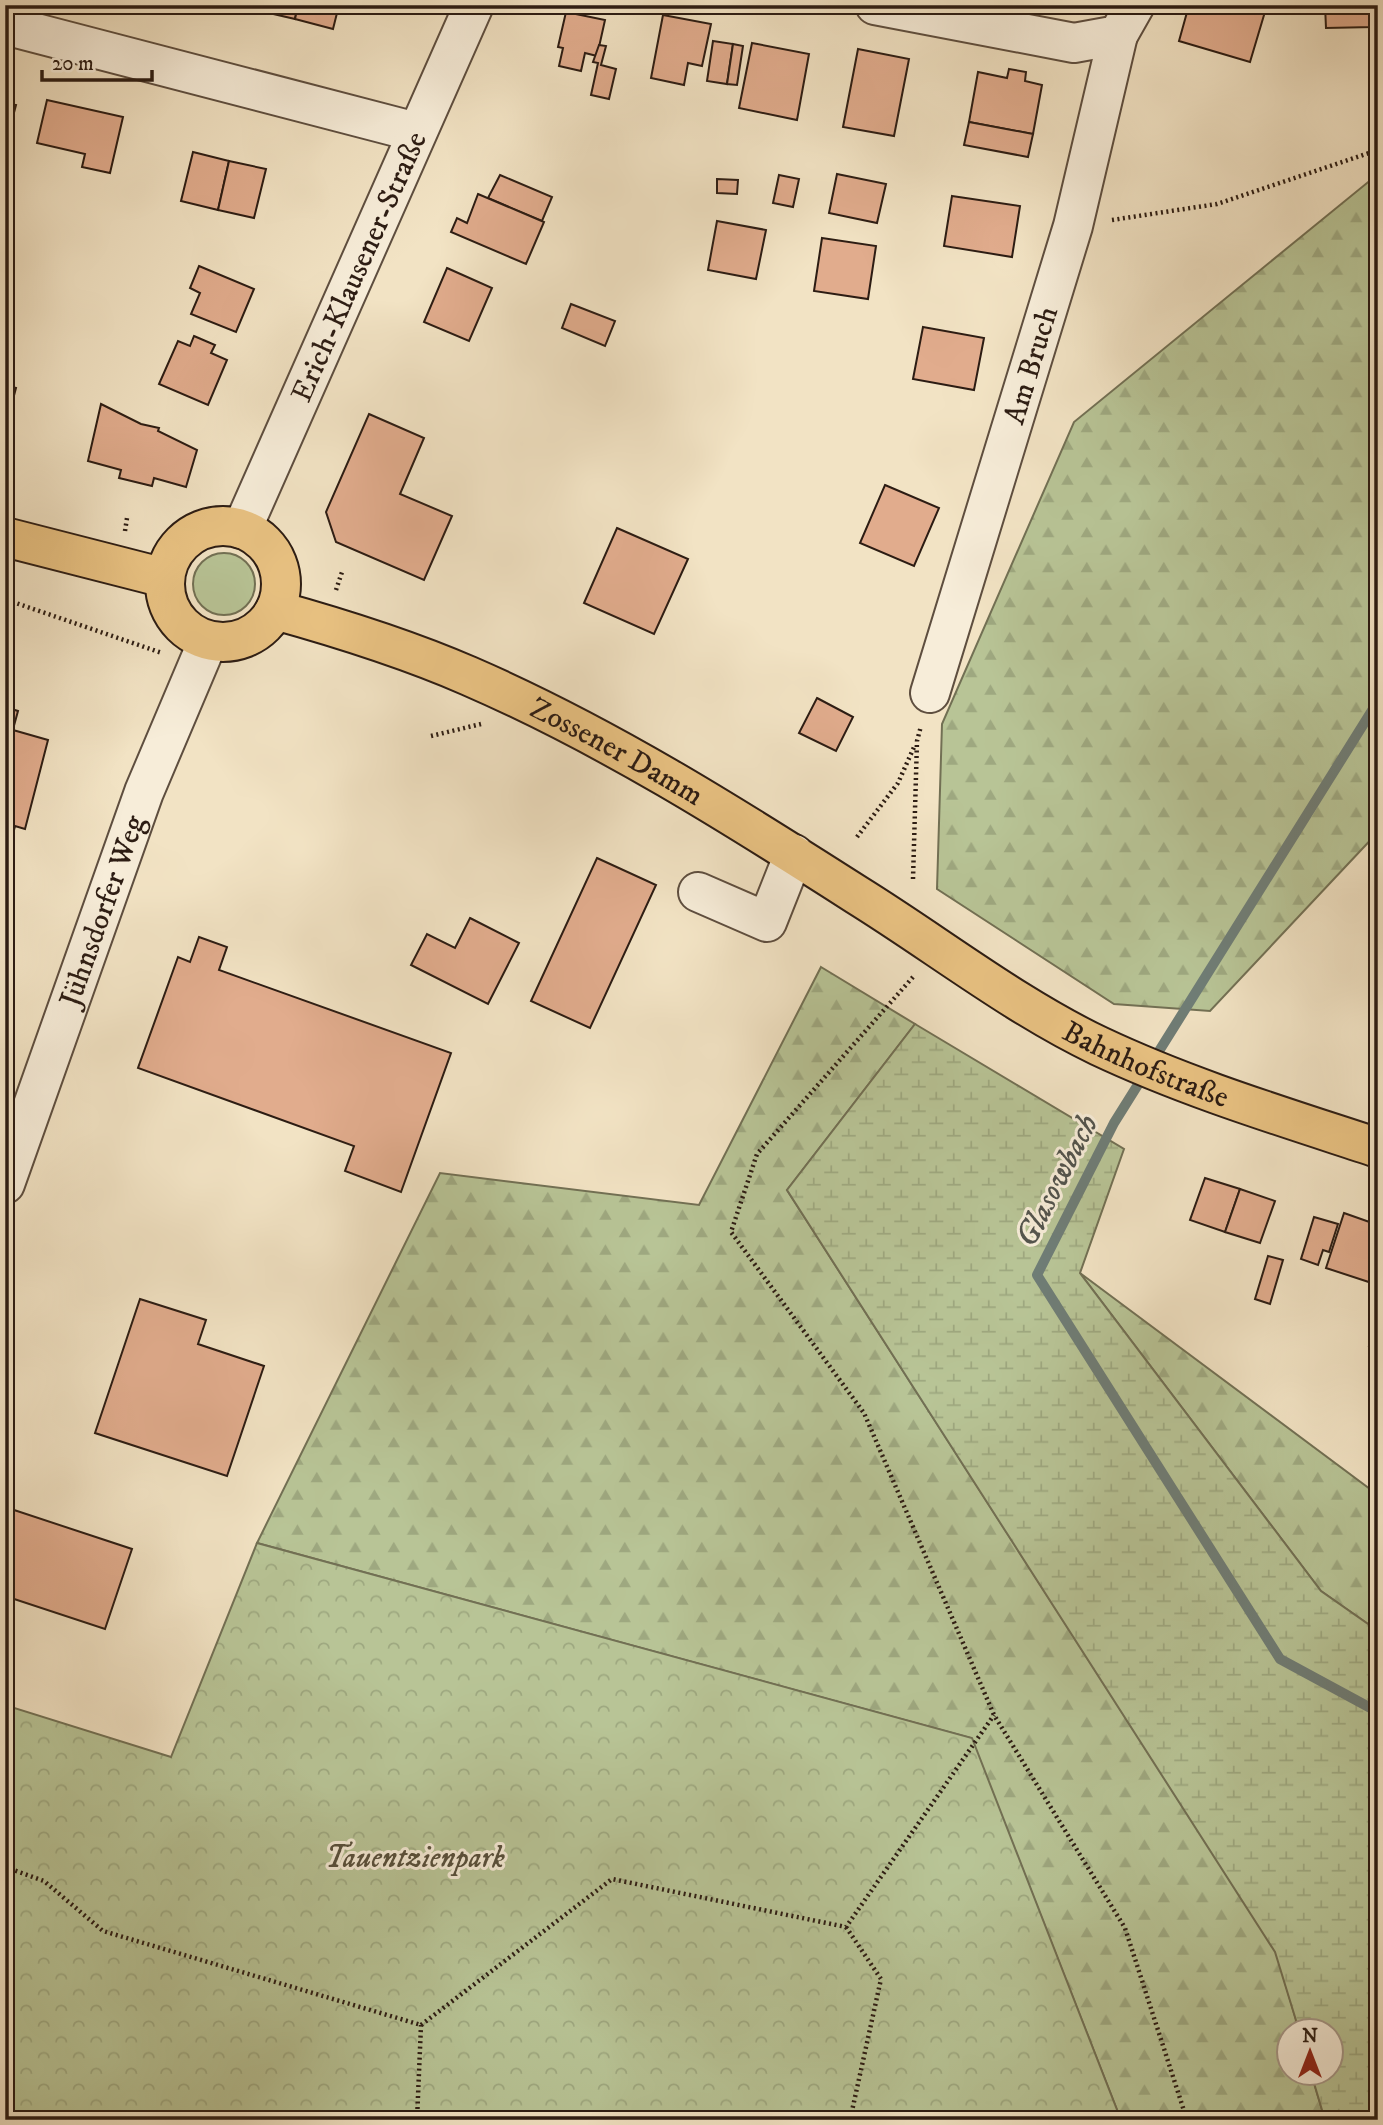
<svg xmlns="http://www.w3.org/2000/svg" width="1383" height="2125" viewBox="0 0 1383 2125" font-family="'IM FELL DW Pica',serif">
	<defs>
		<pattern id="forest-firs" width="22" height="20" patternUnits="userSpaceOnUse" patternTransform="scale(1.75)"><rect width="22" height="20" fill="#b8c496"/><path d="M5 1l3.5 6h-7zM16 11l3.5 6h-7z" fill="#9ea880"/></pattern>
		<pattern id="wetland-marsh" width="20" height="14" patternUnits="userSpaceOnUse" patternTransform="scale(1.75)"><rect width="20" height="14" fill="#b8c496"/><path d="M1 5h8M5 5V1M11 12h8M15 12V8" fill="none" stroke="#9ea880"/></pattern>
		<pattern id="park-crowns" width="20" height="18" patternUnits="userSpaceOnUse" patternTransform="scale(1.75)"><rect width="20" height="18" fill="#b8c496"/><path d="M2 6a3 3 0 1 1 6 0M12 15a3 3 0 1 1 6 0" fill="none" stroke="#9ea880"/></pattern>
	</defs>
	<rect width="100%" height="100%" fill="#f2e3c4"/>
	<filter id="stains"><feTurbulence type="fractalNoise" baseFrequency=".00286" numOctaves="4"/><feColorMatrix values="0 0 0 0 .2 0 0 0 0 .09 0 0 0 0 .02 0 0 0 .5 -.17"/></filter>
	<radialGradient id="worn" r=".72"><stop offset=".6" stop-color="#630" stop-opacity="0"/><stop offset="1" stop-color="#630" stop-opacity=".3"/></radialGradient>
	<!-- grass -->
	<circle fill="#b8c496" stroke="#727054" stroke-width="2" cx="224" cy="584" r="31"/>
	<!-- forest -->
	<g fill="url(#forest-firs)" stroke="#727054" stroke-width="2">
		<path d="M1378,174V832L1210,1011L1114,1004L937,889L942,724L1074,422Z"/>
		<path d="M821,967L915,1024L787,1190L1276,1952L1299,2030H1288V2072L1311,2073L1325,2120H1121L971,1738L257,1543L440,1173L699,1205Z"/>
		<path d="M1080,1273L1378,1495V1631L1321,1591Z"/>
	</g>
	<!-- wetland -->
	<path fill="url(#wetland-marsh)" stroke="#727054" stroke-width="2" d="M915,1024L1124,1149L1080,1273L1321,1591L1378,1631V2120H1325L1311,2073L1330,2072V2030H1299L1275,1952L787,1190Z"/>
	<!-- park -->
	<path fill="url(#park-crowns)" stroke="#727054" stroke-width="2" d="M257,1543L972,1738L1121,2120H5V1705L171,1757Z"/>
	<g fill="none" stroke-linecap="round" stroke-linejoin="round">
		<!-- stream -->
		<path stroke="#6f7d76" stroke-width="10" d="M1378,701L1114,1123L1037,1275L1280,1659L1378,1712"/>
	</g>
	<!-- building -->
	<g fill="#e1ac8d" stroke="#2c1c13" stroke-width="2">
		<path d="M258,5H298L295,19L256,10Z"/>
		<path d="M298,5H339L333,29L295,19Z"/>
		<path d="M1189,5H1267L1250,62L1179,41Z"/>
		<path d="M1325,5H1373V27L1326,28Z"/>
		<path d="M566,12L605,20L597,56L585,53L581,71L559,66L563,48L558,47Z"/>
		<path d="M663,15L711,24L702,66L688,63L684,85L651,78Z"/>
		<path d="M713,41L733,44L727,84L707,81Z"/>
		<path d="M752,43L809,54L797,120L739,108Z"/>
		<path d="M733,44L743,46L737,85L727,84Z"/>
		<path d="M599,45L606,46L601,65L616,69L609,99L591,95L598,63L593,62Z"/>
		<path d="M858,49L909,59L894,136L843,127Z"/>
		<path d="M1009,69L1026,72L1025,81L1042,85L1033,134L969,122L978,72L1007,78Z"/>
		<path d="M47,100L123,117L110,173L82,167L85,154L37,143Z"/>
		<path d="M5,103L16,105L5,147Z"/>
		<path d="M969,122L1033,134L1028,157L964,145Z"/>
		<path d="M193,152L229,161L218,210L181,201Z"/>
		<path d="M229,161L266,169L254,218L218,210Z"/>
		<path d="M837,174L886,184L877,223L829,213Z"/>
		<path d="M500,175L552,197L542,221L488,198Z"/>
		<path d="M779,175L799,179L793,207L773,203Z"/>
		<path d="M717,179L738,180L737,194L717,193Z"/>
		<path d="M478,194L544,222L526,264L451,232L457,218L467,223Z"/>
		<path d="M952,196L1020,206L1012,257L944,246Z"/>
		<path d="M717,221L766,230L756,279L708,270Z"/>
		<path d="M822,238L876,246L868,299L814,291Z"/>
		<path d="M199,266L254,289L236,332L191,314L200,293L190,288Z"/>
		<path d="M447,268L492,288L469,341L424,322Z"/>
		<path d="M571,304L615,321L605,346L562,328Z"/>
		<path d="M923,327L984,338L974,390L913,379Z"/>
		<path d="M194,336L215,345L211,353L227,360L208,405L159,384L178,341L190,346Z"/>
		<path d="M5,385L16,388L5,430Z"/>
		<path d="M101,404L141,424L159,428L158,431L197,450L186,487L154,478L152,486L119,478L121,470L88,461Z"/>
		<path d="M369,414L424,438L400,494L452,516L424,580L336,542L326,512Z"/>
		<path d="M885,485L939,508L914,566L860,543Z"/>
		<path d="M617,528L688,559L654,634L584,603Z"/>
		<path d="M817,698L853,717L836,751L799,733Z"/>
		<path d="M5,707L18,711L12,733L5,731Z"/>
		<path d="M13,730L48,740L25,829L15,826L11,842L5,840V731Z"/>
		<path d="M597,858L656,885L590,1028L531,1001Z"/>
		<path d="M470,918L519,943L488,1004L411,965L427,934L455,948Z"/>
		<path d="M199,937L227,947L219,970L451,1053L401,1192L345,1171L354,1146L138,1068L178,957L190,962Z"/>
		<path d="M1205,1178L1240,1189L1225,1232L1190,1220Z"/>
		<path d="M1240,1189L1275,1201L1260,1243L1225,1232Z"/>
		<path d="M1344,1213L1378,1225V1285L1326,1268Z"/>
		<path d="M1314,1217L1338,1224L1329,1252L1323,1250L1318,1265L1301,1259Z"/>
		<path d="M1268,1256L1283,1260L1270,1304L1255,1299Z"/>
		<path d="M140,1299L206,1320L198,1344L264,1366L227,1476L95,1433Z"/>
		<path d="M1377,1326H1378V1350L1369,1346Z"/>
		<path d="M5,1507L132,1549L105,1629L5,1596Z"/>
	</g>
	<g fill="none" stroke-linecap="round" stroke-linejoin="round">
		<!-- minor casing -->
		<g stroke="#5e4e3f" stroke-width="42">
			<g id="minor">
				<path d="M875,5L1074,43L1118,35L1135,5"/>
				<path d="M5,25L416,132"/>
				<path id="s1" d="M242,529L474,5"/>
				<path id="s2" d="M930,693L1073,226L1118,35"/>
				<path d="M698,892L767,922L794,854"/>
				<path id="s3" d="M5,1184L144,792L208,641"/>
			</g>
		</g>
		<!-- major casing -->
		<g stroke="#2c1c13" stroke-width="42">
			<g id="major">
				<circle cx="223" cy="584" r="58"/>
				<path d="M5,537L165,578"/>
				<path id="s4" d="M275,610C340,628 407,649 469,676C605,735 732,815 857,895C936,944 1015,1006 1099,1046C1188,1088 1284,1117 1378,1148"/>
			</g>
		</g>
		<!-- path -->
		<g stroke="#2c1c13" stroke-width="4.5" stroke-dasharray="2 3.5" stroke-linecap="butt">
			<path d="M1112,220L1217,204L1378,150"/>
			<path d="M125,531L127,518"/>
			<path d="M336,590L342,572"/>
			<path d="M7,600L162,653"/>
			<path d="M431,736L481,724"/>
			<path d="M857,837L898,783L915,745"/>
			<path d="M913,879L917,741L921,726"/>
			<path d="M913,977L757,1154L731,1232L864,1413L994,1715L1125,1928L1187,2120"/>
			<path d="M5,1867L44,1881L103,1931L421,2025"/>
			<path d="M846,1927L881,1979L850,2120"/>
			<path d="M421,2025L612,1879L846,1927L994,1715"/>
			<path d="M417,2120L421,2025"/>
		</g>
		<!-- minor -->
		<use href="#minor" stroke="#f7edd9" stroke-width="38"/>
		<!-- major -->
		<use href="#major" stroke="#e9c282" stroke-width="38"/>
	</g>
	<g text-anchor="middle" stroke-width="6" stroke-linejoin="round" paint-order="stroke">
		<!-- street labels -->
		<g font-size="30" fill="#2c1c13" stroke="#f7edd9">
			<text dy="10" stroke="none"><textPath href="#s1" startOffset="287">Erich-Klausener-Straße</textPath></text>
			<text dy="10" stroke="none"><textPath href="#s2" startOffset="343">Am Bruch</textPath></text>
			<text dy="10" stroke="none"><textPath href="#s4" startOffset="371">Zossener Damm</textPath></text>
			<text dy="10" stroke="none"><textPath href="#s3" startOffset="290">Jühnsdorfer Weg</textPath></text>
			<text dy="10" stroke="none"><textPath href="#s4" startOffset="987">Bahnhofstraße</textPath></text>
		</g>
		<!-- park labels -->
		<g font-size="30" font-style="italic" fill="#564e3a" stroke="#f7edd9">
			<text x="415" y="1867">Tauentzienpark</text>
		</g>
		<!-- water labels -->
		<g font-size="32" font-style="italic" fill="#53544d" stroke="#f7edd9">
			<text transform="translate(1056 1180) rotate(-63)" y="11">Glasowbach</text>
		</g>
	</g>
	<!-- margin -->
	<rect width="1383" height="2125" fill="none" stroke="#f2e3c4" stroke-width="28"/>
	<rect x="7" y="7" width="1369" height="2111" fill="none" stroke="#2c1c13" stroke-width="3.5"/>
	<rect x="14" y="14" width="1355" height="2097" fill="none" stroke="#2c1c13" stroke-width="2"/>
	<!-- north arrow -->
	<g transform="translate(1310 2052)"><circle r="33" fill="#f7edd9" stroke="#a6998a" stroke-width="2"/>
	<path d="M0-5L12 26L0 18L-12 26Z" fill="#8f2418"/>
	<text y="-10" font-size="19" font-weight="bold" text-anchor="middle" fill="#2c1c13">N</text>
	</g>
	<!-- scale -->
	<path d="M42 70v10h110v-10" fill="none" stroke="#2c1c13" stroke-width="3.5"/>
	<text x="52" y="70" font-size="21" fill="#2c1c13" stroke="#f7edd9" stroke-width="5" paint-order="stroke">20 m</text>
	<rect width="100%" height="100%" filter="url(#stains)"/>
	<rect width="100%" height="100%" fill="url(#worn)"/>
</svg>
